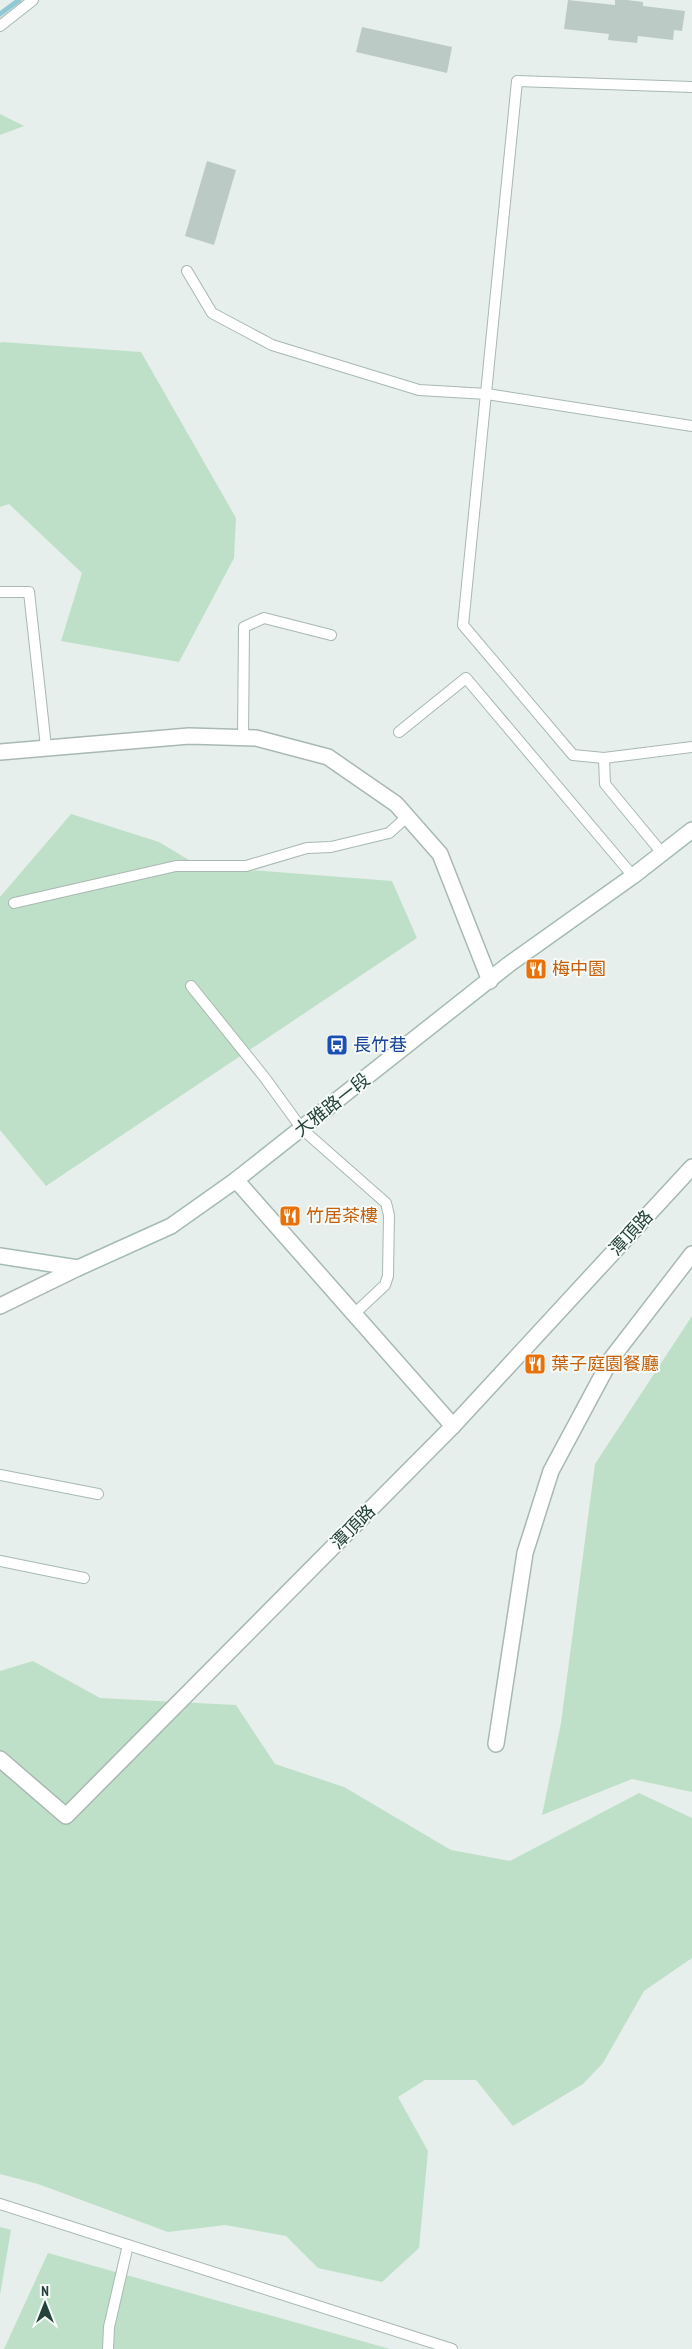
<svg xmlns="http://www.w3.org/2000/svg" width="692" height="2349" viewBox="0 0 692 2349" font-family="'PT Sans Narrow','Noto Sans TC',sans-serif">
	<rect width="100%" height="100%" fill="#e6efeb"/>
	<!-- green -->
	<g fill="#bfe0c8">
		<path d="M0,114L24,126L0,135Z"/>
		<path d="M2,342L141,352L236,518L234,558L179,662L61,641L82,573L9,504L0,507V343Z"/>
		<path d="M71,814L159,842L199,866L392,881L417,938L46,1186L0,1130V897Z"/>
		<path d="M692,1316V1792L632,1779L542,1815L561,1723L595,1464Z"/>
		<path d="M33,1661L100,1698L236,1705L275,1764L344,1787L451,1850L510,1861L639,1793L692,1818V1958L644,1991L603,2063L583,2084L513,2126L476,2080H425L398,2097L428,2151L419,2248L382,2282L318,2268L286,2236L225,2225L168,2232L38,2184L0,2174V1671Z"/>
		<path d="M0,2227L11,2230L0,2295Z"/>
		<path d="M48,2253L390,2349H4Z"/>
	</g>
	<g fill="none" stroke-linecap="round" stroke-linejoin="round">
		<!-- stream -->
		<path stroke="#8ec9d4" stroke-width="5" d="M0,14L19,0"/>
	</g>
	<!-- building -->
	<g fill="#bbcac4">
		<path d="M568,0L615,5V0H627L643,2V6L685,11L682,31L674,30L673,40L638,36L637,43L608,40L609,34L564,29Z"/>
		<path d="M362,27L452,47L447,73L356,52Z"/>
		<path d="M207,161L236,170L214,245L185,236Z"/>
	</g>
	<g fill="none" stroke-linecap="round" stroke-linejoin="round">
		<!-- service casing -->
		<g stroke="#a8b8b2" stroke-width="12">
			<g id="service">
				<path d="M0,26L33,0"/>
				<path d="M692,87L517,81L463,625L573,755L604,758L692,747"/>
				<path d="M187,271L212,313L272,345L419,390L487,394L692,426"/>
				<path d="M0,592H29L46,747"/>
				<path d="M399,732L466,678L633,876"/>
				<path d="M243,738L244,627L264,618L331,635"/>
				<path d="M604,758L605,784L662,853"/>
				<path d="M14,903L176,866H246L307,848L331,847L389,833L408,816"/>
				<path d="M191,986L265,1078L302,1129L386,1203L389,1215L388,1276L385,1285L354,1314"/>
				<path d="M0,1475L98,1494"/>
				<path d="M0,1561L84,1578"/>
				<path d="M0,2204L452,2349"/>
				<path d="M108,2349L109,2327L128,2245"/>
			</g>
		</g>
		<!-- minor casing -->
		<g stroke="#a8b8b2" stroke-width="18">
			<g id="minor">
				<path d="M0,752L189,736L256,738L328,757L396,804L440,854L490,981"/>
				<path d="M236,1180L453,1426"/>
				<path d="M496,1744L525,1553L551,1471L611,1359L692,1254"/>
				<path d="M0,1759L66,1816L453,1426L692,1167"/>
			</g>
		</g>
		<!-- tertiary casing -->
		<g stroke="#a8b8b2" stroke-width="18">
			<path id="tertiary" d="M0,1306L78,1268"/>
		</g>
		<!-- secondary casing -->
		<g stroke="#a4bbb3" stroke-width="18">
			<path id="secondary" d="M0,1256L78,1268L171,1226L236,1180L508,965L633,876L692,830"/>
		</g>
		<!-- service -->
		<use href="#service" stroke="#fff" stroke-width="10"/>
		<!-- minor -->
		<use href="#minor" stroke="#fff" stroke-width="15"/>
		<!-- tertiary -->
		<use href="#tertiary" stroke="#fff" stroke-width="15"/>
		<!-- secondary -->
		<use href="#secondary" stroke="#fff" stroke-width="15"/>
	</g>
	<!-- icons -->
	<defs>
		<g id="restaurant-square" transform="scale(1.125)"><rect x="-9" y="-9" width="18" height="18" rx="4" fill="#e8710a" stroke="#f7fbf9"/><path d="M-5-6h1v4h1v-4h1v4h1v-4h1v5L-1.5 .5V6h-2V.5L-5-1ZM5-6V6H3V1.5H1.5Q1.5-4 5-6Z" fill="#fff"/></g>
		<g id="bus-square" transform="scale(1.125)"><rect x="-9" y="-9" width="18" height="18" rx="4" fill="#1a4fb4" stroke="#f7fbf9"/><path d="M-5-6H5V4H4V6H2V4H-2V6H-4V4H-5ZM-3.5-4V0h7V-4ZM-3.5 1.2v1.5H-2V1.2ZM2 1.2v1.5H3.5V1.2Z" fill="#fff"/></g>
	</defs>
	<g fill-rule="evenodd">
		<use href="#restaurant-square" x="536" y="969"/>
		<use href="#bus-square" x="337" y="1045"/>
		<use href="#restaurant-square" x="290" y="1216"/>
		<use href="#restaurant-square" x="535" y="1364"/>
	</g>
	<g text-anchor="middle" stroke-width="4" stroke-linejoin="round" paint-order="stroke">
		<!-- food labels -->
		<g font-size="18" fill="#c56008" stroke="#f7fbf9" text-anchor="start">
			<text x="552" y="975">梅中園</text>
			<text x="306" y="1222">竹居茶樓</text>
			<text x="551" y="1370">葉子庭園餐廳</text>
		</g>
		<!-- transit labels -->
		<g font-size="18" fill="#164399" stroke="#f7fbf9" text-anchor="start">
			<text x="353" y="1051">長竹巷</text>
		</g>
		<!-- street labels -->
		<g font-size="18" fill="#24423a" stroke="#f7fbf9">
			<text transform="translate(332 1105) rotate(-38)" y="6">大雅路一段</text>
			<text transform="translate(631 1233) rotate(-47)" y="6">潭頂路</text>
			<text transform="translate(353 1527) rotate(-45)" y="6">潭頂路</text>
		</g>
	</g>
	<!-- north arrow -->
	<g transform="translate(45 2304)" stroke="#f7fbf9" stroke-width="4" paint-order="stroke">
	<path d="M0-4L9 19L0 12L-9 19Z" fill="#24423a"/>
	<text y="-8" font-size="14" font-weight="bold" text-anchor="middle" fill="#24423a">N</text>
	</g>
</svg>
